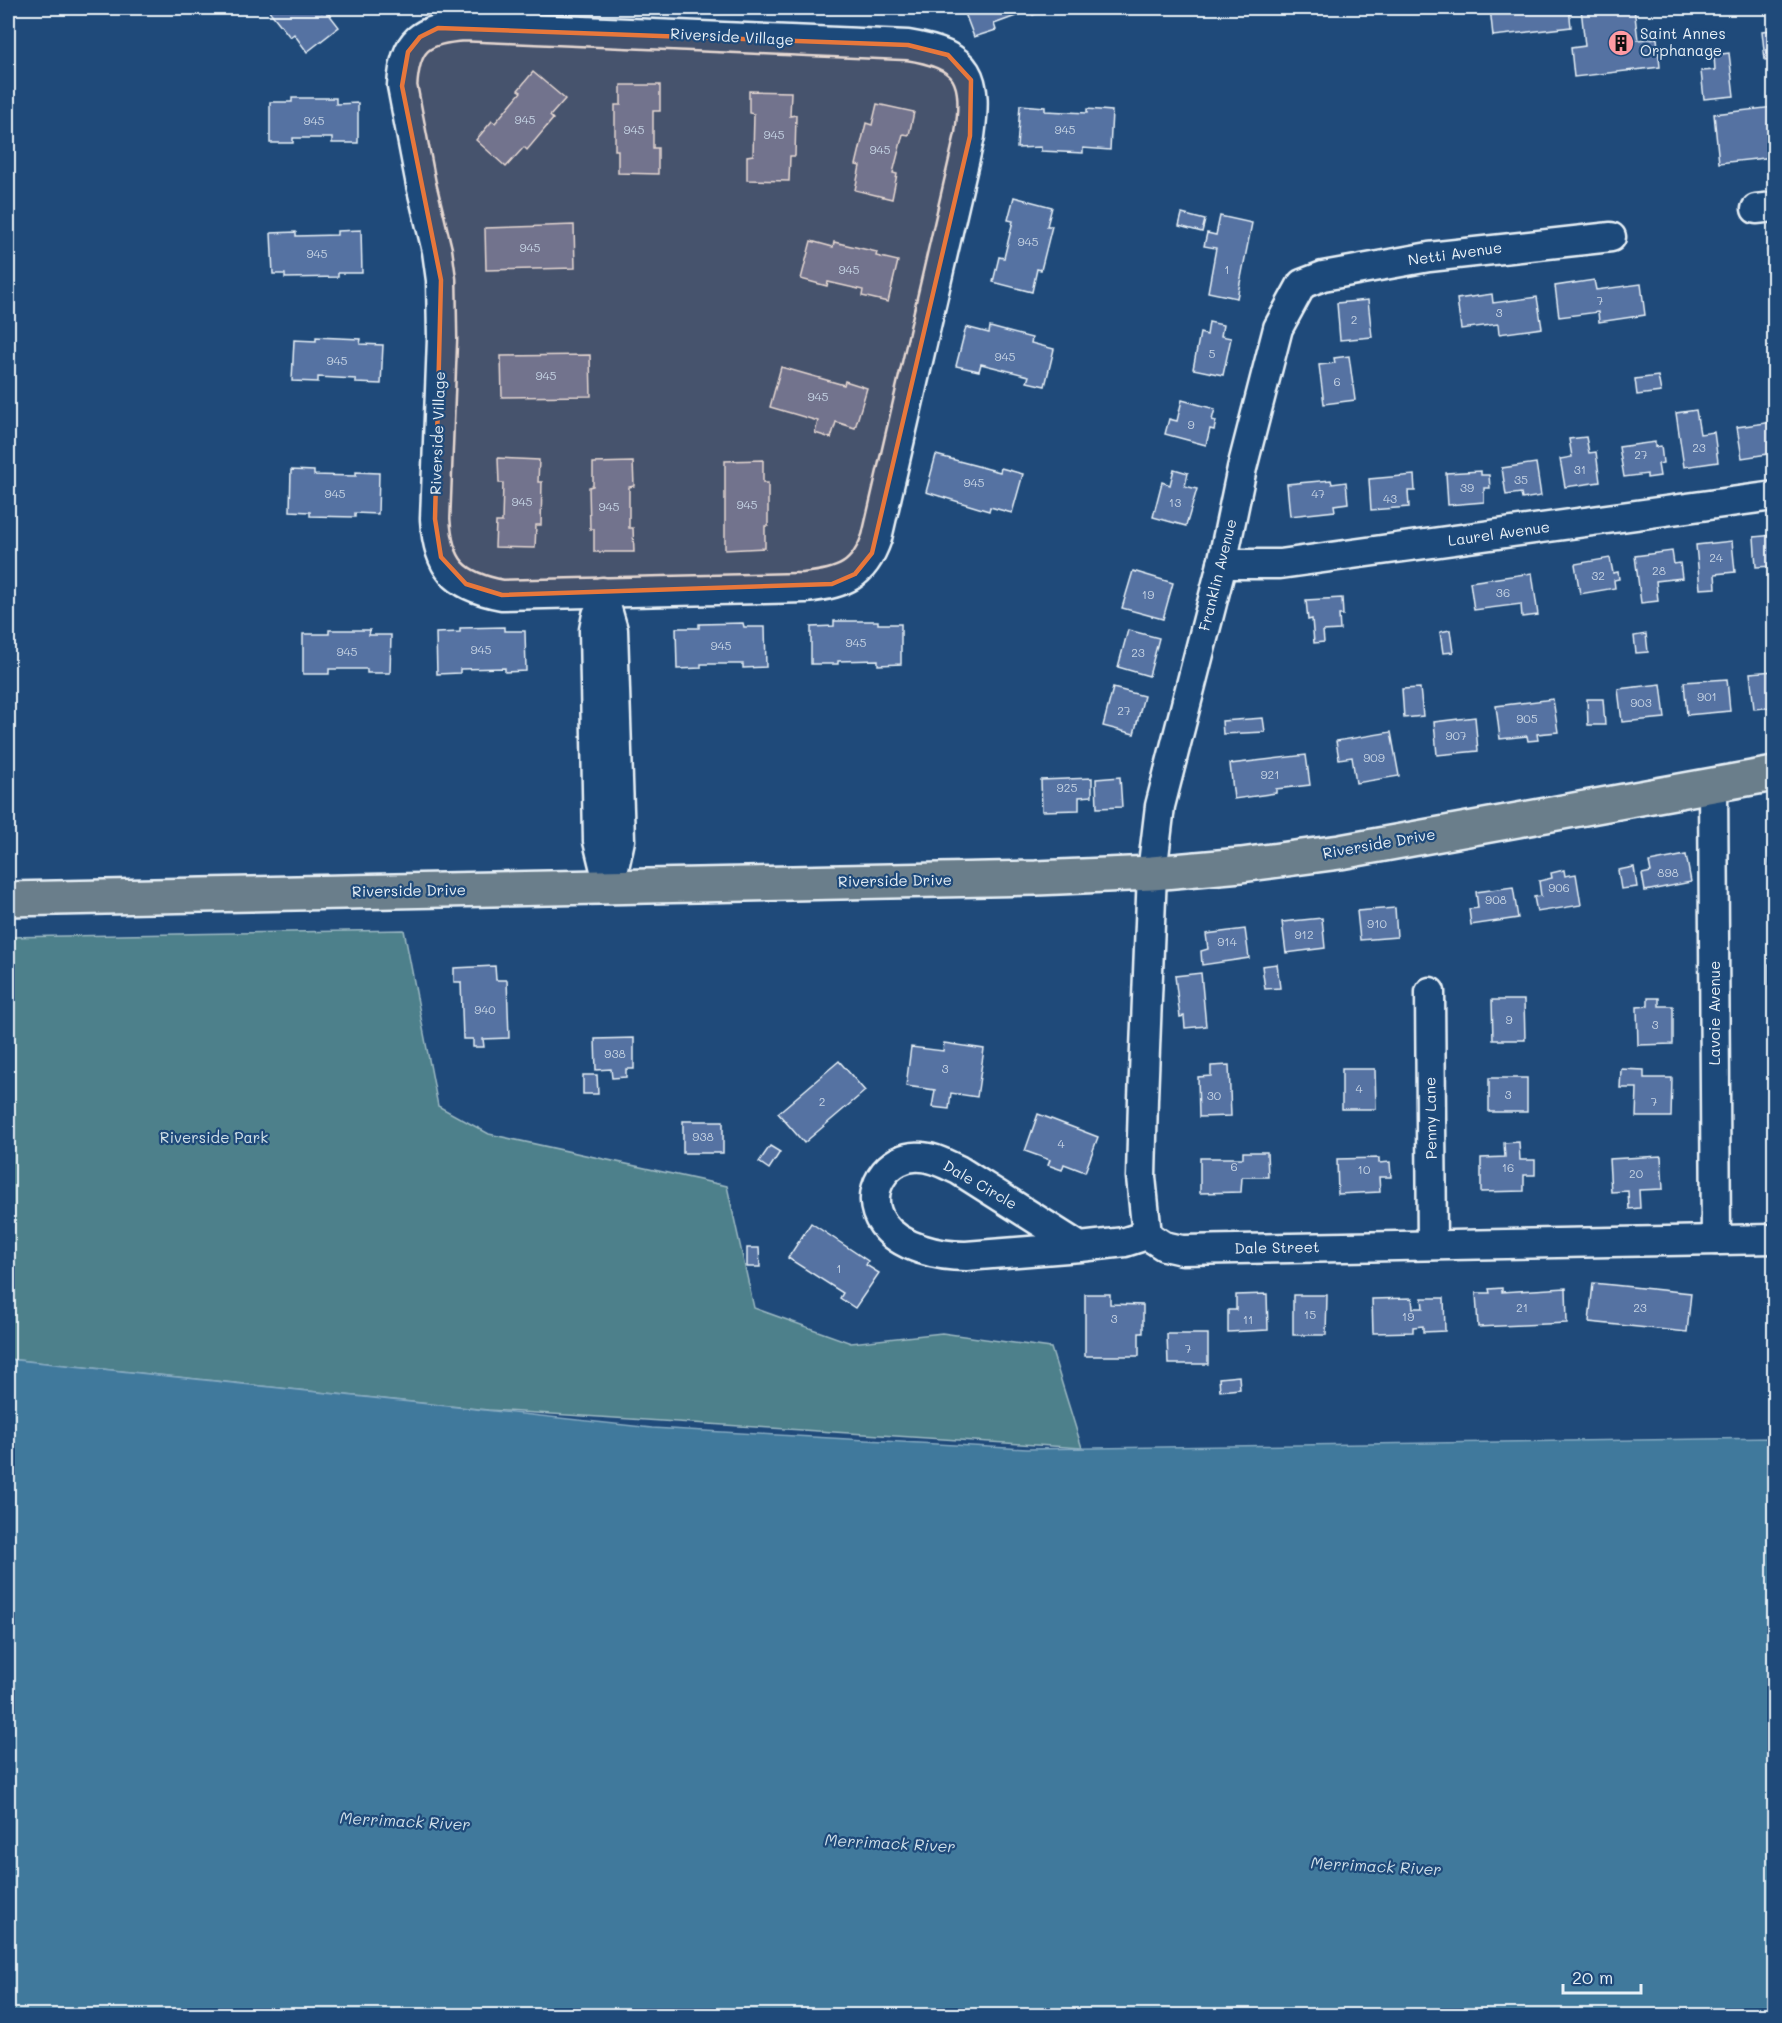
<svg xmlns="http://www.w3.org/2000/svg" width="1782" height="2023" viewBox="0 0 1782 2023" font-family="Mali,sans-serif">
	<rect width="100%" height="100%" fill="#1f4a7a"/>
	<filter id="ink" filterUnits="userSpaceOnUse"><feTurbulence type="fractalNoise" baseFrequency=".0167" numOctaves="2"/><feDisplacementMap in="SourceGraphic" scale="12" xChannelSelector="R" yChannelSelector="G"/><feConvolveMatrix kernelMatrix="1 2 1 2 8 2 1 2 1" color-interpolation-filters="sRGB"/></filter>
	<g filter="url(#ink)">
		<!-- green -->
		<path fill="#4e808b" stroke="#9bb8c2" stroke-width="1.5" d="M404,930L438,1106L489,1134L727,1186L754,1308L851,1343L942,1333L1051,1348L1082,1448L488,1410L8,1359V937Z"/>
		<!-- water -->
		<path fill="#41799c" stroke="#84a9c1" stroke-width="1.5" d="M8,1359L652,1428L1027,1449L1774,1438V2015H8Z"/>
		<!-- building -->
		<g fill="#5472a2" stroke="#e8f1f8" stroke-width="1.5">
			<path d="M267,8H319L322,12L325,9L339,27L307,52L294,34L290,37Z"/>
			<path d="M963,8H1052L1033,15L1032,10L994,24L996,30L974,37Z"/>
			<path d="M1490,8H1569L1571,27L1493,36Z"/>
			<path d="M1581,8H1634L1638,40L1657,38L1660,67L1574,77L1571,48L1585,46Z"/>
			<path d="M1774,30V59L1765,60L1762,31Z"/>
			<path d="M1729,53L1734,96L1704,99L1701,71L1715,70L1714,55Z"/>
			<path d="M533,72L565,99L550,116L553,119L527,150L524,147L506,167L476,140L492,121L495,123L521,92L518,90Z"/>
			<path d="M621,85H660V111H653V148H658V174L618,173V150H615V105H621Z"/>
			<path d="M749,91L791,92L790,116L796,115L795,156H790L789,181L747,180V156L753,155L754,114L749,113Z"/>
			<path d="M292,98H336V104L358,103V143H332V138H293V143H270V102H292Z"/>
			<path d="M877,104L914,112L909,135L903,134L893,173L897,174L892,199L855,190L860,166L856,165L866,123L872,125Z"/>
			<path d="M1020,105L1045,107V111L1087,113V109L1112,111L1110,150L1083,148V153L1041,151V147L1017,148Z"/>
			<path d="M1774,107V157L1719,163L1714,114Z"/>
			<path d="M1014,197L1052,207L1047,226H1052L1041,270L1037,269L1032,292L993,282L999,257L1004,258L1013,221L1008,220Z"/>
			<path d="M1182,214L1205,220L1202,232L1179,226Z"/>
			<path d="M1220,216L1252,223L1237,298L1208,292L1216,248L1204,246L1207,233L1216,235Z"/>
			<path d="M574,225L575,268L486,270L485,228Z"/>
			<path d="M361,230L362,273H338V277L285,278V274H273L271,233L296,232V236L337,235V231Z"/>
			<path d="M811,241L833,247L834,242L877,252L876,256L898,261L888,302L862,296L863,290L828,282L827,286L801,279Z"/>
			<path d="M1774,249V279L1772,280L1767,250Z"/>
			<path d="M1594,280L1596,290L1641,284L1645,315L1599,322L1598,312L1559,317L1555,286Z"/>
			<path d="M1492,294L1493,303L1537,297L1542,328L1499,334L1498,324L1461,329L1457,299Z"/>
			<path d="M1368,300L1372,337L1340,340L1337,303Z"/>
			<path d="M1209,322L1223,325L1221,336L1231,338L1223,375L1193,369L1200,333L1207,335Z"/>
			<path d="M966,327L989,333L990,327L1032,338L1031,343L1054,349L1045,386L1027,382L1029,376L981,364L979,371L956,366Z"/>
			<path d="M316,337L361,339L360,344L383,345L381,384L356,383V379L318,377V382L292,381L294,340L316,341Z"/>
			<path d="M590,355L591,396L502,397L501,356Z"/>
			<path d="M1349,356L1355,400L1324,404L1319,365L1335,363L1334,358Z"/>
			<path d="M781,367L844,385L845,381L867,388L855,428L836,422L831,438L815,433L818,421L770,407Z"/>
			<path d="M1658,376L1661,392L1637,395L1635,379Z"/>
			<path d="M1182,400L1215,409L1212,420L1216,421L1214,430L1210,429L1206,445L1165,434L1169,419L1177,421Z"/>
			<path d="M1696,410L1700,434L1714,432L1718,462L1684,467L1676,413Z"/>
			<path d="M1773,422L1774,453L1742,458L1737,427Z"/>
			<path d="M1586,437L1589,453L1596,452L1600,482L1565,487L1560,459L1572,457L1569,439Z"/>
			<path d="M1655,442V447L1661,446L1663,463L1658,464L1660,476L1647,478V474L1624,477L1619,447Z"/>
			<path d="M936,455L1000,472L1001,468L1023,474L1012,513L990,507L989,511L926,492Z"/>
			<path d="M498,458L539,460L538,482H542L541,525H536L535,548L495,547L496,522H502L503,483H499Z"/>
			<path d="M763,460V483H768V526H765V548L725,550V461Z"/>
			<path d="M633,462L634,486L629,487V528H633L634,552H594V529H590L589,487L593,486V463Z"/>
			<path d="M1536,463L1541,496L1522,499L1521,493L1506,495L1502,468Z"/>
			<path d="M1174,469L1188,473L1185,486L1197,489L1186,526L1153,517L1162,482L1170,485Z"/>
			<path d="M291,470L314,471V475L356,476V472L379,473L378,514L355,513V517L310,516V512L290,511Z"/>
			<path d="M1481,471V475H1489L1490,488H1484V502L1448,505L1446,473Z"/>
			<path d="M1414,475L1415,491H1408L1409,507L1371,510L1369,479Z"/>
			<path d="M1331,480L1332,484L1346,482L1348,503L1334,505L1335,511L1290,516L1287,484Z"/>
			<path d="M1774,535V566L1756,567L1754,537Z"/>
			<path d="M1732,541L1735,572L1715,574L1716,588L1700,589L1696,545Z"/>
			<path d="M1672,551L1674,564L1680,563L1682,578L1656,581L1658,601L1641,603L1635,556Z"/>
			<path d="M1610,558L1613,573L1618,572L1619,579L1614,580L1615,588L1580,594L1575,564Z"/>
			<path d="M1133,571L1173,583L1163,619L1122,608Z"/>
			<path d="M1532,573L1538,615L1522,617L1521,604L1474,610L1470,582Z"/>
			<path d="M1342,598L1343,615H1339L1340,630L1323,631L1324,642L1314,643L1312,619L1308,620L1306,600Z"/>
			<path d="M834,621H878V624H901V664L878,665V660L838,661V664H811V627L834,626Z"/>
			<path d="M743,623L744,627H765L766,667L743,668V664H701V668L677,669L676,628H699V624Z"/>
			<path d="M504,627V631H525L526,671L505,672V668L460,669V673L437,674L436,633L460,632V628Z"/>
			<path d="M329,630H370L369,635H391L390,673H367V669H329V674H303V634H329Z"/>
			<path d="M1128,630L1159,638L1149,676L1118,667Z"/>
			<path d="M1450,630L1453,652L1443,653L1440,632Z"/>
			<path d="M1646,634L1648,652L1636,653L1634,636Z"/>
			<path d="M1774,671V707L1754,709L1750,673Z"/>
			<path d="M1727,679L1730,711L1687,715L1684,682Z"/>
			<path d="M1661,684L1665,718L1622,722L1618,689Z"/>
			<path d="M1113,688L1144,696L1134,734L1103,726Z"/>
			<path d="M1420,688L1423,716L1404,718L1402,689Z"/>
			<path d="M1553,699L1558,732L1537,734L1538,740L1528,741L1527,736L1500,739L1496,706Z"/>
			<path d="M1587,699H1603L1605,725H1588Z"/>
			<path d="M1475,717L1478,751L1437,755L1434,722Z"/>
			<path d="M1263,718L1265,732L1223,734L1222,721Z"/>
			<path d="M1391,732L1399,776L1356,783L1352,757L1339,759L1336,741Z"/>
			<path d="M1306,755L1310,785L1276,789V793L1234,799L1230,764Z"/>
			<path d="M1120,777L1122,807L1097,808L1096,779Z"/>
			<path d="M1092,778V796L1079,797V810L1042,811L1041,780Z"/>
			<path d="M1768,843H1774V878L1770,879Z"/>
			<path d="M1686,855L1691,882L1645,891L1642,874L1651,872L1649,862Z"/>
			<path d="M1634,867L1637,887L1621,889L1618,870Z"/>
			<path d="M1564,870L1565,876L1576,874L1581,905L1537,912L1534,897L1541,896L1539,881L1552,878L1551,873Z"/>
			<path d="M1513,887L1518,918L1471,925L1469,909L1478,908L1476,892Z"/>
			<path d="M1395,908L1397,937L1360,940L1357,911Z"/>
			<path d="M1322,918L1325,948L1286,953L1282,922Z"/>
			<path d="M1245,929L1249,958L1202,965L1201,951L1208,949L1206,934Z"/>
			<path d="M1277,964L1280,988L1265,989L1262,966Z"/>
			<path d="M1769,964H1774V991L1769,990Z"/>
			<path d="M495,966L496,980H507L509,1038L483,1039L484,1047H473V1039H463L461,982H454V968Z"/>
			<path d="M1201,973L1206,1026L1185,1028L1184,1016L1180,1017L1175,976Z"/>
			<path d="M1648,998H1659V1006H1673V1044L1638,1045L1637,1007L1648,1006Z"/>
			<path d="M1492,1000H1524L1525,1040H1493Z"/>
			<path d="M634,1038V1069H626V1077L612,1078L611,1069L596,1070L595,1039Z"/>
			<path d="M944,1043L984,1049L977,1097L951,1093L949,1109L932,1107L935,1090L906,1086L911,1047L943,1051Z"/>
			<path d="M839,1061L865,1091L804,1143L778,1113Z"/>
			<path d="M1229,1065L1231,1116L1199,1117L1198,1077L1211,1076V1066Z"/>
			<path d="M1342,1069H1375L1376,1109H1342Z"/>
			<path d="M1621,1069L1644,1070V1078H1672L1671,1117H1636L1637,1088H1620Z"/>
			<path d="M583,1075H597L598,1094H583Z"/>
			<rect x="1489" y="1078" width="38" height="34"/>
			<path d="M1038,1114L1098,1137L1085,1172L1064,1164L1062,1170L1048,1165L1050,1160L1025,1151Z"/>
			<rect x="683" y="1121" width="40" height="32"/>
			<path d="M1519,1142L1520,1160H1535V1175H1524V1191L1481,1192V1158L1505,1157L1504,1143Z"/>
			<path d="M770,1146L780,1152L769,1169L759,1162Z"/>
			<path d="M1243,1152H1267L1268,1177H1242L1241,1192L1200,1193V1158H1243Z"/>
			<path d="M1661,1156L1663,1189L1639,1190L1640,1208L1629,1209L1628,1191L1611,1192L1609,1159Z"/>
			<path d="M1379,1158V1163L1390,1162L1391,1177H1379L1380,1192L1338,1194L1337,1159Z"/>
			<path d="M811,1223L868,1261L866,1265L879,1273L855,1308L840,1298L843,1293L788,1258Z"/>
			<path d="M747,1248H759L760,1267H747Z"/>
			<path d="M1593,1283L1691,1293L1687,1332L1589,1322Z"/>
			<path d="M1502,1288V1292L1566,1288L1567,1323L1478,1327L1476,1293H1490L1489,1289Z"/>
			<path d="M1085,1294H1110V1304L1143,1305V1333H1139V1356H1085Z"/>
			<path d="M1267,1294L1268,1330L1228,1332V1310H1236V1295Z"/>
			<path d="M1293,1295H1327L1326,1335H1293Z"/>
			<path d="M1412,1298L1413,1308H1423L1422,1298H1444L1445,1331L1423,1332V1326L1413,1327V1332L1373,1333L1372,1299Z"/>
			<path d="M1167,1334H1208V1364H1168Z"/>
			<path d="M1239,1376L1240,1389L1220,1391L1219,1378Z"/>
		</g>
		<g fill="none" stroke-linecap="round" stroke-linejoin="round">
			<!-- minor casing -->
			<g stroke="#e8f1f8" stroke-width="33">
				<g id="minor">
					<path d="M464,26L908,45C971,55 978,77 970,136L877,538C864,576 844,584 805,588L502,595C454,586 438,568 435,519L442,339L441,280L437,251L421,185L402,86C405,40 420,29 464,26Z"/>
					<path d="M1756,209L1774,207"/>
					<path d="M1611,237L1429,257L1323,276L1302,284L1278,328L1242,468L1222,564L1160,806L1152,873L1143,1099L1141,1177L1147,1235L1164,1246L1182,1250L1774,1239"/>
					<path d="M1222,564H1280L1774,496"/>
					<path d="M602,592L613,630L620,840L610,887"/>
					<path d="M597,615L594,630L598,841L608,882"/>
					<path d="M1713,786L1716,1240"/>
					<path d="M1430,992L1432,1245"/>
					<path d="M1080,1247L966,1256C939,1256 900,1248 883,1224C861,1194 887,1153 922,1157C935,1158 948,1165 960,1171L1080,1247L1125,1242L1147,1235"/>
				</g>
			</g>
			<!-- major casing -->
			<g stroke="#e8f1f8" stroke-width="38">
				<path id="major" d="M8,899L1036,878L1152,873L1241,865L1340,852L1774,774"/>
			</g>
			<!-- minor -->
			<use href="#minor" stroke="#1f4a7a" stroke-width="28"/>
			<!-- major -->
			<use href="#major" stroke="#6b7e8b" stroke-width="33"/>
		</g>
	</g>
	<!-- marked area -->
	<path fill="#e8773b" fill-opacity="0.2" stroke="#e8773b" stroke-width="4.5" stroke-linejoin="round" d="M438,28L908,45L948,55L971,80L970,136L872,553L855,574L832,584L502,595L466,584L441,557L435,519L441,280L402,86L408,52L420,37Z"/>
	<!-- icons -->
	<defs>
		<g id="building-disc" transform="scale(1.35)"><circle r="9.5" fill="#ff9aa2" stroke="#1f4a7a"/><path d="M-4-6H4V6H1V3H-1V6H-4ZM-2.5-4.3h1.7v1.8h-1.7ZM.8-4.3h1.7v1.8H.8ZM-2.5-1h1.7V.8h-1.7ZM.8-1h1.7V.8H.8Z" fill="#111"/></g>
	</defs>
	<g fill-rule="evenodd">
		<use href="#building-disc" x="1621" y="43"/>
	</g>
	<g text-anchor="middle" stroke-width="4.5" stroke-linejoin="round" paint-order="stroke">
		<!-- number labels -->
		<g font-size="12" fill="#c3d1e2">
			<text x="525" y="124">945</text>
			<text x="314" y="125">945</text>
			<text x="634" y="134">945</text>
			<text x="1065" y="134">945</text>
			<text x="774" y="139">945</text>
			<text x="880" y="154">945</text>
			<text x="1028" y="246">945</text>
			<text x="530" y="252">945</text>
			<text x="317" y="258">945</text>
			<text x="849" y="274">945</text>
			<text x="1227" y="274">1</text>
			<text x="1600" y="305">7</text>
			<text x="1499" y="317">3</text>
			<text x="1354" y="324">2</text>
			<text x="1212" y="358">5</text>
			<text x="1005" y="361">945</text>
			<text x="337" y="365">945</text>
			<text x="546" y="380">945</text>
			<text x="1337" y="386">6</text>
			<text x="818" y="401">945</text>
			<text x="1191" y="429">9</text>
			<text x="1699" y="452">23</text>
			<text x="1641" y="459">27</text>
			<text x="1580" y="474">31</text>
			<text x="1521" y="484">35</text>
			<text x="974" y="487">945</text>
			<text x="1467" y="492">39</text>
			<text x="335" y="498">945</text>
			<text x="1318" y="498">47</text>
			<text x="1390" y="503">43</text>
			<text x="522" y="506">945</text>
			<text x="1175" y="507">13</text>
			<text x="747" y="509">945</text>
			<text x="609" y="511">945</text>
			<text x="1716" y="562">24</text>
			<text x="1659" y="575">28</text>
			<text x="1598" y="580">32</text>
			<text x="1503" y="597">36</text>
			<text x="1148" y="599">19</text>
			<text x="856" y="647">945</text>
			<text x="721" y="650">945</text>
			<text x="481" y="654">945</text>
			<text x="347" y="656">945</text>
			<text x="1138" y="657">23</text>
			<text x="1707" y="701">901</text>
			<text x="1641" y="707">903</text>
			<text x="1124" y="715">27</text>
			<text x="1527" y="723">905</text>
			<text x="1456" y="740">907</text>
			<text x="1374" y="762">909</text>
			<text x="1270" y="779">921</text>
			<text x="1067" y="792">925</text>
			<text x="1668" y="877">898</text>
			<text x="1559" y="892">906</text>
			<text x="1496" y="904">908</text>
			<text x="1377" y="928">910</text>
			<text x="1304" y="939">912</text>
			<text x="1227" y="946">914</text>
			<text x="485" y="1014">940</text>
			<text x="1509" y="1024">9</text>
			<text x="1655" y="1029">3</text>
			<text x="615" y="1058">938</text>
			<text x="945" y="1073">3</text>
			<text x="1359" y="1093">4</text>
			<text x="1508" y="1099">3</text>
			<text x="1214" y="1100">30</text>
			<text x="822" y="1106">2</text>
			<text x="1654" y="1106">7</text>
			<text x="703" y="1141">938</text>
			<text x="1061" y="1148">4</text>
			<text x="1234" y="1171">6</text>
			<text x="1508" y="1172">16</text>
			<text x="1364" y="1174">10</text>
			<text x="1636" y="1178">20</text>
			<text x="839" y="1273">1</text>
			<text x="1522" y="1312">21</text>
			<text x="1640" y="1312">23</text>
			<text x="1310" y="1319">15</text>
			<text x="1408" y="1321">19</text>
			<text x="1114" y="1323">3</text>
			<text x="1248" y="1324">11</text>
			<text x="1188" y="1353">7</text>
		</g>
		<!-- poi labels -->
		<g font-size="15" fill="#e8f1f8" stroke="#1f4a7a" text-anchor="start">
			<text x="1640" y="39">Saint Annes<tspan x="1640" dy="17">Orphanage</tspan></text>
		</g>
		<!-- street labels -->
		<g font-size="15" fill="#e8f1f8" stroke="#1f4a7a">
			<text transform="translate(732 37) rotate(3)" y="5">Riverside Village</text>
			<text transform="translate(1455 254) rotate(-8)" y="5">Netti Avenue</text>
			<text transform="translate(438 433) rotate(-88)" y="5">Riverside Village</text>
			<text transform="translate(1499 534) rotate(-8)" y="5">Laurel Avenue</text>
			<text transform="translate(1218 575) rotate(-76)" y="5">Franklin Avenue</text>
			<text transform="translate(1379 844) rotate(-10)" y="5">Riverside Drive</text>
			<text transform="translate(895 881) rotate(-1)" y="5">Riverside Drive</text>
			<text transform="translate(409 891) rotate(-1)" y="5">Riverside Drive</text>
			<text transform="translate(1715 1013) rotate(-90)" y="5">Lavoie Avenue</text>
			<text transform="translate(1431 1118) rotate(-91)" y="5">Penny Lane</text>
			<text transform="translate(980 1185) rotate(30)" y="5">Dale Circle</text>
			<text transform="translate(1277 1248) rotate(-1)" y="5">Dale Street</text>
		</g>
		<!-- park labels -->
		<g font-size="15" fill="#d1e0e8" stroke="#1f4a7a">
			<text x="214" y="1143">Riverside Park</text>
		</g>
		<!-- water labels -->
		<g font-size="16" font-style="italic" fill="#cfdfea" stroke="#1f4a7a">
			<text transform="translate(405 1821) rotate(3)" y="6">Merrimack River</text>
			<text transform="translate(890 1843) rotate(3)" y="6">Merrimack River</text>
			<text transform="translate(1376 1866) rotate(3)" y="6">Merrimack River</text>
		</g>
	</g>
	<!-- margin -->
	<rect width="1782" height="2023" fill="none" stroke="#1f4a7a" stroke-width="30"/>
	<rect x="15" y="15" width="1752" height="1993" fill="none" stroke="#e8f1f8" stroke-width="2" filter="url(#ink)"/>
	<!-- scale -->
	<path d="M1563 1984v9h78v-9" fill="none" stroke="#e8f1f8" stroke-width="3"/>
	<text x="1572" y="1984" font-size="18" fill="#e8f1f8" stroke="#1f4a7a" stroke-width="4.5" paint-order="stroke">20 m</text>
</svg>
